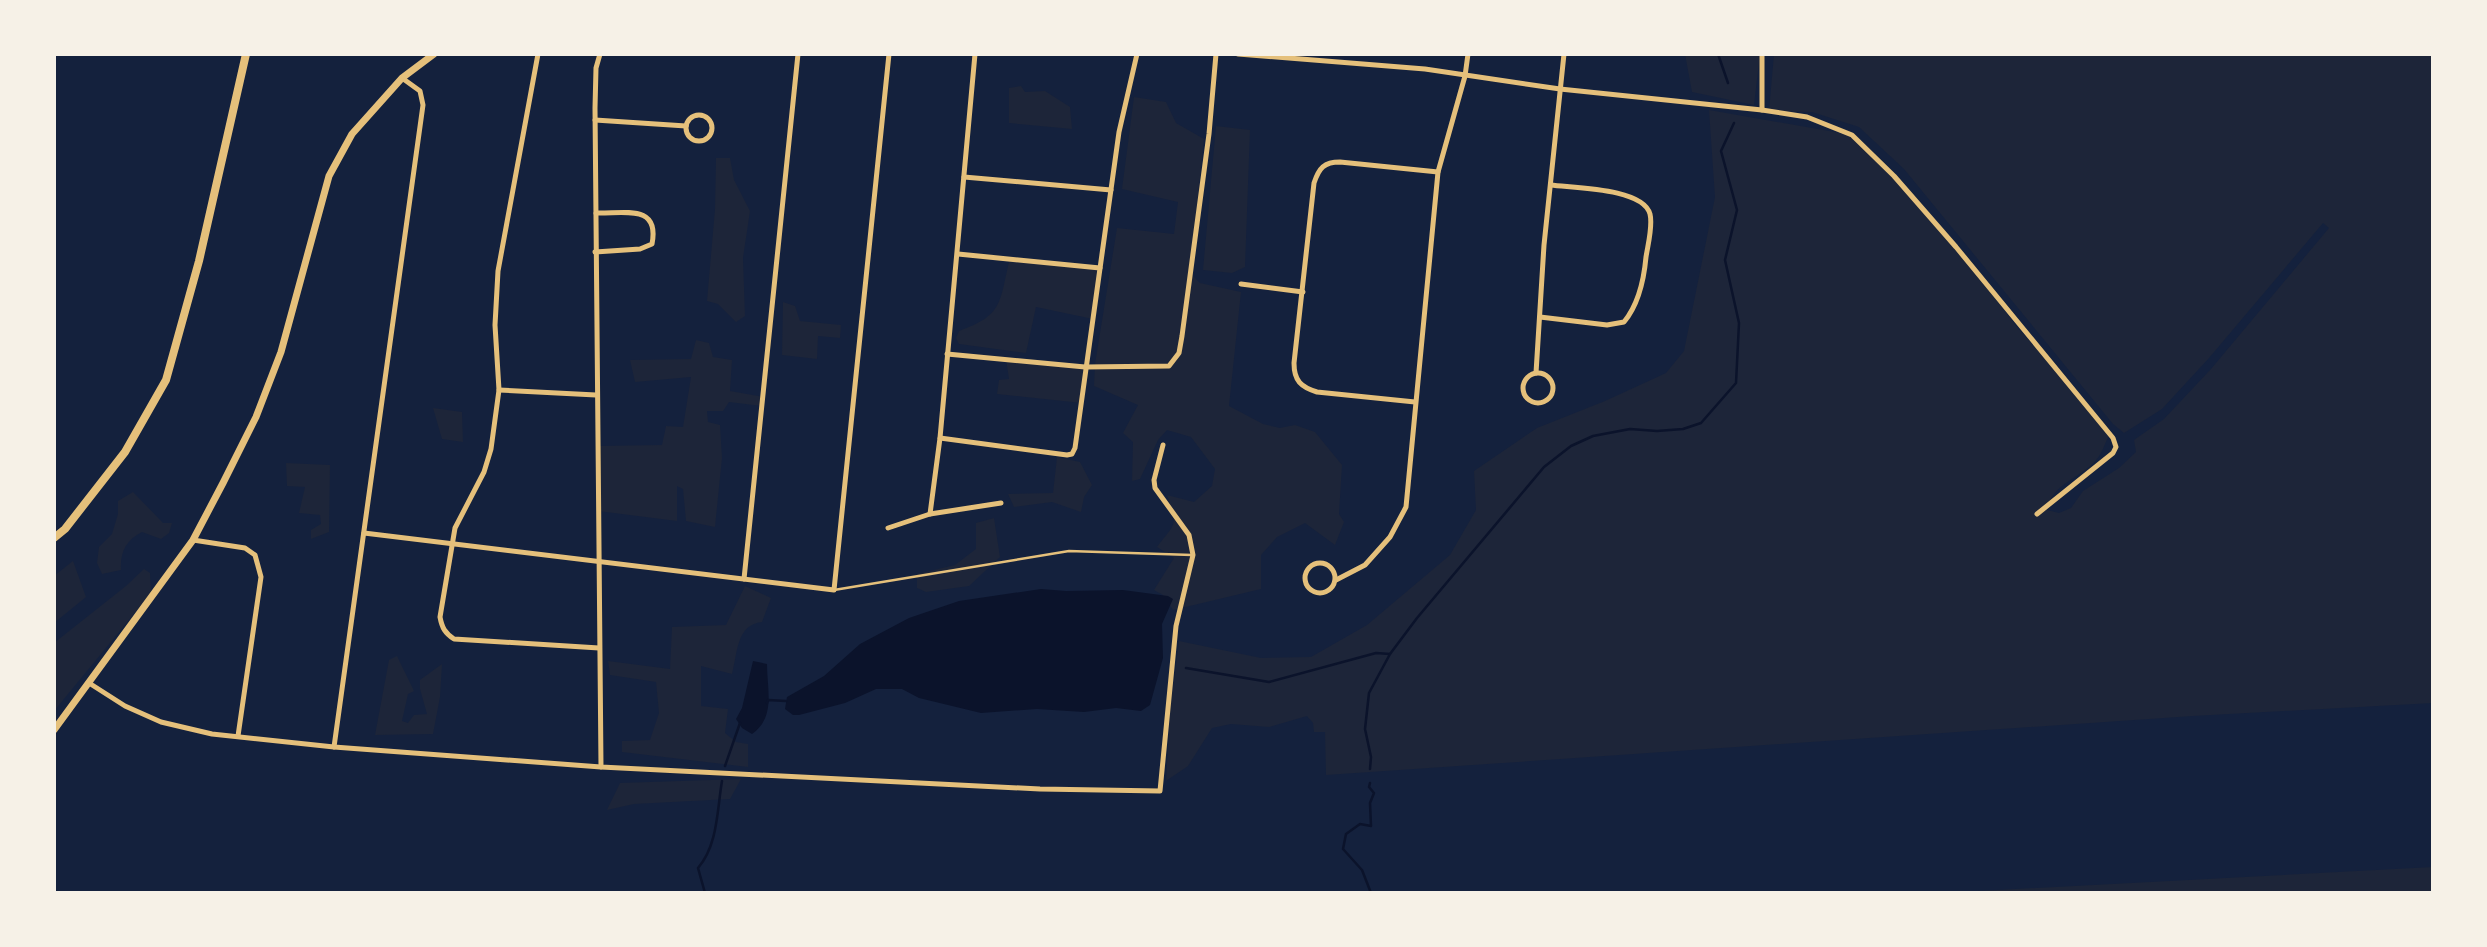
<svg xmlns="http://www.w3.org/2000/svg" width="2487" height="947" viewBox="0 0 2487 947" font-family="'Alegreya Sans',sans-serif">
	<rect width="100%" height="100%" fill="#14213d"/>
	<!-- green -->
	<g fill="#1d2539">
		<path d="M1685,54H1760L1754,105L1692,92Z"/>
		<path d="M1774,54H2433V703L2193,716L1326,775L1325,732H1314L1313,723L1307,716L1269,727L1231,724L1212,728L1188,766L1166,781L1170,710L1179,641L1261,658L1311,657L1367,625L1450,555L1476,510L1474,471L1537,428L1605,401L1666,373L1684,351L1715,197L1709,110L1852,135L1894,176L1956,247L2017,327L2092,412L2109,435C2105,443 2102,454 2096,460C2081,478 2051,484 2047,510L2059,513L2071,508L2083,491L2119,468L2136,452L2134,440L2164,419L2211,369L2329,228L2323,223L2209,358L2162,409L2124,433L2113,424L1904,169L1859,127L1812,112L1769,111Z"/>
		<path d="M1021,86L1025,92L1045,91L1070,107L1072,129L1009,123V88Z"/>
		<path d="M1134,97L1166,102L1176,123L1204,139L1190,273L1200,283L1241,292L1229,406L1263,424L1280,428L1295,425L1315,432L1342,465L1339,514L1344,522L1335,545L1305,523L1277,537L1261,555V589L1173,610L1163,595L1154,590L1174,558L1157,547C1176,522 1178,527 1167,495L1194,502L1212,486L1215,469L1191,437L1167,430L1158,440L1140,479L1132,481L1133,442L1123,433L1138,405L1094,386L1095,364L1117,228L1174,234L1178,202L1122,189Z"/>
		<path d="M1216,126L1250,130L1245,267L1232,273L1203,270Z"/>
		<path d="M716,158H730L734,180L750,211L743,258L745,316L736,322L718,304L707,301L715,209Z"/>
		<path d="M1009,262L1100,266L1093,319L1036,307L1026,353L959,344L956,338L959,331C1003,315 999,304 1009,262Z"/>
		<path d="M783,302L795,306L800,321L841,325L840,338L818,336L817,359L782,355Z"/>
		<path d="M696,340L709,343L713,357L732,360L730,391L764,397L762,406L729,402L723,411H707L708,422L720,425L722,458L715,527L686,521L683,489L677,486V521L598,511L597,446L662,445L666,426L683,427L691,377L635,382L630,360L691,359Z"/>
		<path d="M1006,359L1084,366L1082,403L997,394L999,380L1009,379Z"/>
		<path d="M433,408L462,412L463,442L442,439Z"/>
		<path d="M1057,457L1080,462L1092,485L1084,497L1081,512L1052,502L1014,507L1008,494L1053,493Z"/>
		<path d="M286,463L330,465L329,532L311,539V530L321,524L320,515L299,513L305,487L287,486Z"/>
		<path d="M133,492L163,523H172L169,533L161,539L142,532C126,540 120,552 121,570L102,574L97,563L99,547L112,534L118,514V501Z"/>
		<path d="M994,518L1000,557L969,586L926,592L917,588V574L955,565L976,549V523Z"/>
		<path d="M73,561L86,597L54,623V576Z"/>
		<path d="M144,569L150,573L151,593L54,711V643L126,586Z"/>
		<path d="M745,586L771,598L762,622C736,625 738,652 732,674L701,666V706L728,709L725,733L736,742L748,744V767L622,752V741L650,740L659,713L656,682L610,675L608,661L670,669L672,627L726,625Z"/>
		<path d="M397,656L414,691L408,694L402,721L408,723L414,715L427,714L420,689V680L442,664L440,697L433,734L375,735L389,660Z"/>
		<path d="M741,779L730,799L634,804L607,810L620,783Z"/>
		<path d="M2433,867V893H1941Z"/>
	</g>
	<!-- water -->
	<g fill="#0b132b">
		<path d="M1041,589L1066,591L1123,590L1168,596L1173,599L1162,624L1163,658L1150,705L1141,711L1116,708L1084,712L1037,709L981,713L919,698L902,689H876L845,703L799,715H793L785,709L787,697L824,676L860,644L909,618L959,601Z"/>
		<path d="M753,661L767,664C767,690 776,717 752,734L742,728L736,719L742,708Z"/>
	</g>
	<g fill="none" stroke-linecap="round" stroke-linejoin="round">
		<!-- stream -->
		<g stroke="#0b132b" stroke-width="2.5">
			<path d="M1718,54L1728,83"/>
			<path d="M1186,668L1269,682L1376,653L1390,654"/>
			<path d="M767,703L768,700L786,701"/>
			<path d="M725,766L740,723"/>
			<path d="M1370,769L1371,757L1365,729L1369,693L1390,654L1417,618L1544,467L1571,446L1593,436L1630,429L1657,431L1683,429L1701,423L1736,383L1739,323L1725,260L1737,210L1721,151L1734,123"/>
			<path d="M1370,783L1369,787L1374,793L1370,803L1371,826L1360,824L1346,834L1343,849L1362,870L1371,893"/>
			<path d="M705,893L698,868C718,845 717,810 722,781"/>
		</g>
		<!-- service -->
		<path stroke="#e5c07b" stroke-width="2.5" d="M834,590L1069,551L1192,555"/>
		<!-- minor -->
		<g stroke="#e5c07b" stroke-width="5">
			<path d="M538,54L498,271L495,325L499,390L491,449L484,472L455,528L440,617C442,628 445,633 454,639L599,648"/>
			<path d="M600,54L596,68L595,108L601,767"/>
			<path d="M1238,54L1425,69L1560,89L1762,110L1807,117L1852,135L1894,176L1956,247L2113,438L2116,447L2113,453L2037,514"/>
			<path d="M1762,110V54"/>
			<circle cx="699" cy="128" r="13"/>
			<path d="M595,120L686,126"/>
			<path d="M964,177L1111,190"/>
			<path d="M595,252L640,249L652,244C660,203 623,214 596,213"/>
			<path d="M958,254L1100,268"/>
			<path d="M1241,284L1303,292"/>
			<path d="M1540,317L1607,325L1624,322C1638,305 1644,279 1646,257C1648,244 1653,226 1650,214C1643,188 1574,188 1551,185"/>
			<path d="M947,354L1085,367L1169,366L1179,353L1182,336L1209,134L1216,54"/>
			<circle cx="1538" cy="388" r="15"/>
			<path d="M1536,373L1544,245L1564,54"/>
			<path d="M499,390L596,395"/>
			<path d="M1415,402L1317,392C1301,387 1294,381 1294,363L1314,183C1319,168 1324,162 1340,162L1438,172"/>
			<path d="M940,438L1067,455L1072,454L1075,448L1119,132L1137,54"/>
			<path d="M930,514L940,438L975,54"/>
			<path d="M888,528L930,514L1001,503"/>
			<path d="M364,533L834,590L889,54"/>
			<path d="M193,540L245,548L255,555L261,577L238,736"/>
			<circle cx="1320" cy="578" r="15"/>
			<path d="M744,579L798,54"/>
			<path d="M1336,580L1365,565L1390,537L1406,507L1438,172L1465,76L1468,54"/>
			<path d="M89,683L125,706L161,722L212,734L334,747L601,767L1040,789L1160,791L1176,626L1193,555L1189,535L1155,488L1154,480L1163,445"/>
			<path d="M334,747L423,105L420,91L402,78"/>
		</g>
		<!-- tertiary -->
		<path stroke="#e5c07b" stroke-width="7" d="M54,730L193,540L223,483L256,417L281,352L329,176L352,134L402,78L434,54"/>
		<!-- secondary -->
		<path stroke="#e5c07b" stroke-width="8" d="M54,538L65,529L125,452L166,380L199,261L246,54"/>
	</g>
	<!-- border -->
	<rect width="2487" height="947" fill="none" stroke="#f6f1e7" stroke-width="112"/>
</svg>
